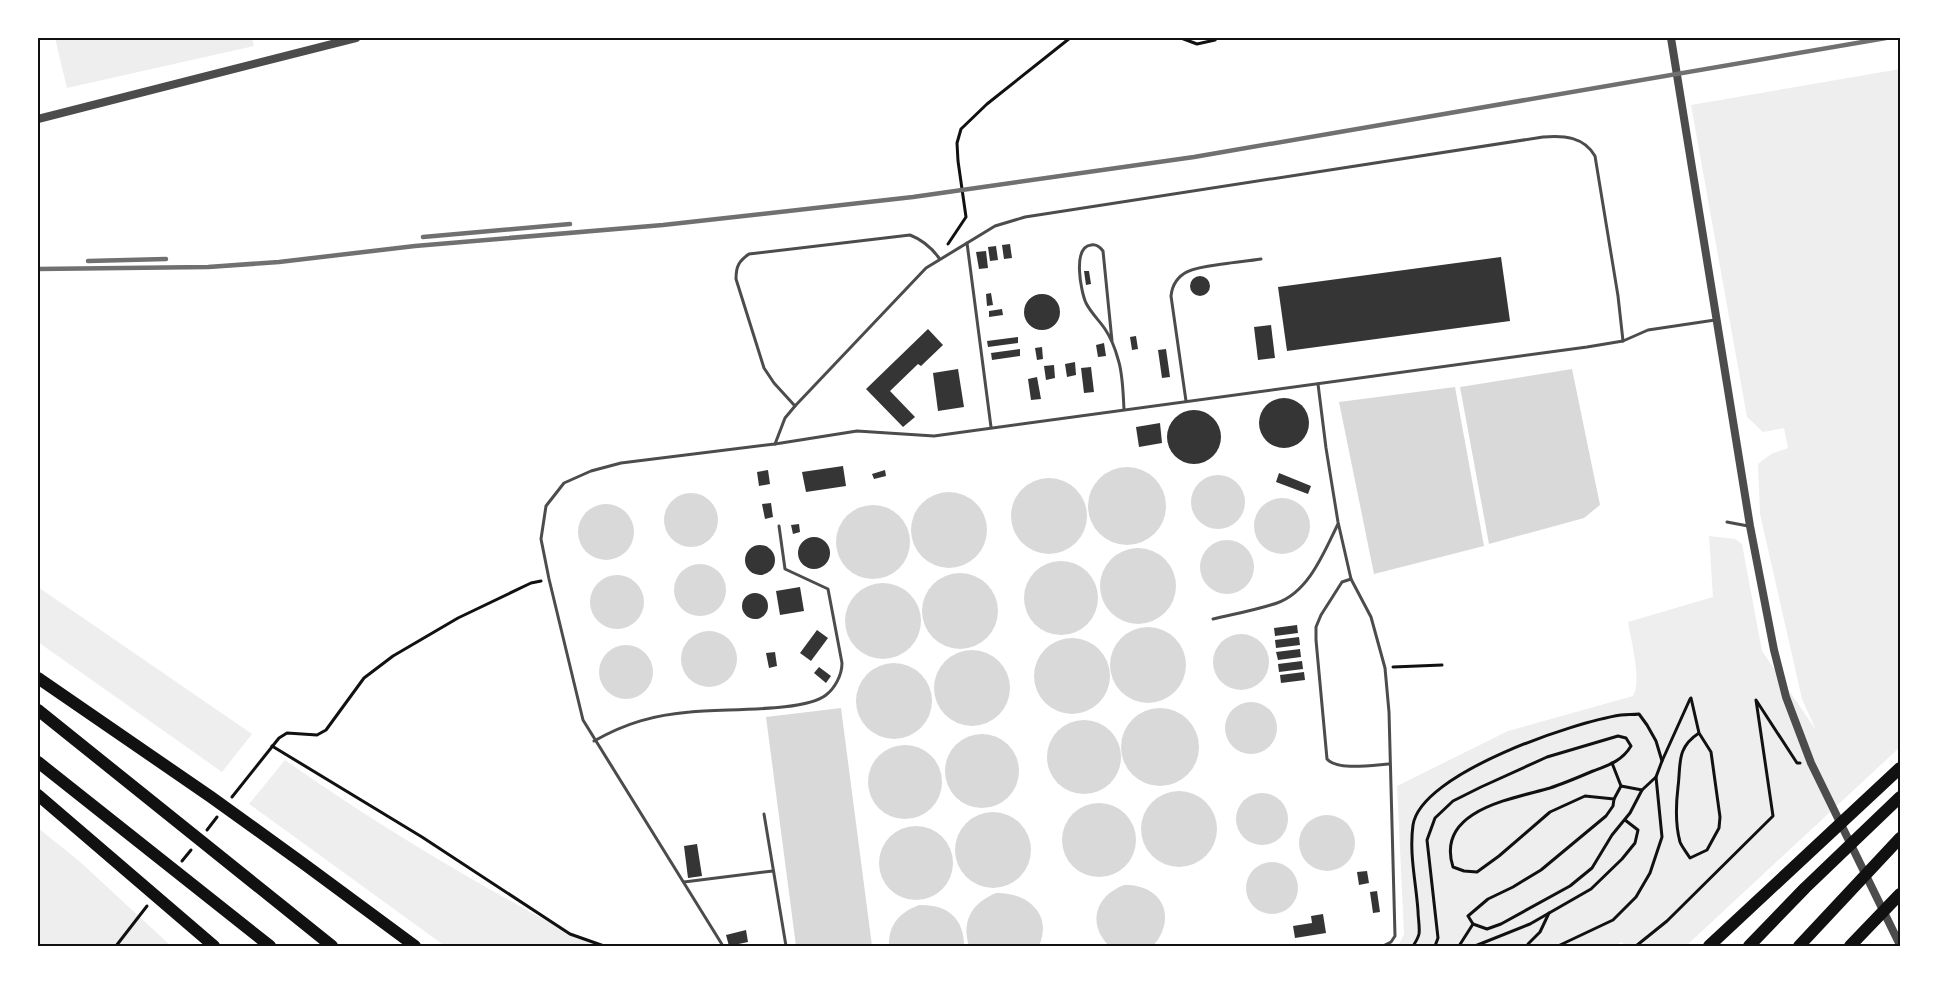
<svg xmlns="http://www.w3.org/2000/svg" width="1938" height="984" viewBox="0 0 1938 984" font-family="Ubuntu,sans-serif">
	<rect width="100%" height="100%" fill="#fff"/>
	<!-- green -->
	<g fill="#eee">
		<path d="M55,38H252L254,46L67,88Z"/>
		<path d="M1900,69V747L1686,946H1627L1621,942L1615,946H1398L1404,934L1397,786L1508,731L1633,696C1642,681 1631,640 1628,622L1713,597L1709,536L1735,539L1742,544L1762,651L1816,730L1802,699L1760,514L1758,464L1771,454L1788,448L1784,428L1763,432L1747,417L1691,105Z"/>
		<path d="M38,587L252,734L222,772L38,642Z"/>
		<path d="M285,760C352,807 420,850 491,890C527,910 562,931 601,946H445L249,804Z"/>
		<path d="M38,828L79,861L171,946H38Z"/>
	</g>
	<!-- water -->
	<g fill="#d9d9d9">
		<path d="M1572,369L1600,505L1584,518L1489,544L1460,387Z"/>
		<path d="M1455,387L1484,546L1374,574L1339,402Z"/>
		<circle cx="1127" cy="506" r="39"/>
		<circle cx="1218" cy="502" r="27"/>
		<circle cx="1049" cy="516" r="38"/>
		<circle cx="949" cy="530" r="38"/>
		<circle cx="691" cy="520" r="27"/>
		<circle cx="1282" cy="526" r="28"/>
		<circle cx="606" cy="532" r="28"/>
		<circle cx="873" cy="542" r="37"/>
		<circle cx="1227" cy="567" r="27"/>
		<circle cx="1138" cy="586" r="38"/>
		<circle cx="1061" cy="598" r="37"/>
		<circle cx="700" cy="590" r="26"/>
		<circle cx="960" cy="611" r="38"/>
		<circle cx="617" cy="602" r="27"/>
		<circle cx="883" cy="621" r="38"/>
		<circle cx="1148" cy="665" r="38"/>
		<circle cx="709" cy="659" r="28"/>
		<circle cx="1241" cy="662" r="28"/>
		<circle cx="1072" cy="676" r="38"/>
		<circle cx="626" cy="672" r="27"/>
		<circle cx="972" cy="688" r="38"/>
		<circle cx="894" cy="701" r="38"/>
		<circle cx="1251" cy="728" r="26"/>
		<path d="M841,708L872,946H796L766,717Z"/>
		<circle cx="1160" cy="747" r="39"/>
		<circle cx="1084" cy="757" r="37"/>
		<circle cx="982" cy="771" r="37"/>
		<circle cx="905" cy="782" r="37"/>
		<circle cx="1179" cy="829" r="38"/>
		<circle cx="1262" cy="819" r="26"/>
		<circle cx="1099" cy="840" r="37"/>
		<circle cx="993" cy="850" r="38"/>
		<circle cx="1327" cy="843" r="28"/>
		<circle cx="916" cy="863" r="37"/>
		<circle cx="1272" cy="888" r="26"/>
		<path d="M1124,885C1162,884 1178,917 1153,946H1109C1087,924 1095,896 1124,885Z"/>
		<path d="M996,893C1027,892 1053,914 1039,946H969C961,921 972,903 996,893Z"/>
		<path d="M919,905C947,904 964,918 964,946H889C888,925 900,912 919,905Z"/>
	</g>
	<!-- building -->
	<g fill="#353535">
		<path d="M1010,244L1012,258L1004,259L1002,245Z"/>
		<path d="M996,246L998,260L990,261L988,247Z"/>
		<path d="M986,251L988,268L979,269L976,252Z"/>
		<path d="M1501,257L1510,321L1287,351L1278,287Z"/>
		<path d="M1084,271H1089L1091,284L1086,285Z"/>
		<circle cx="1200" cy="286" r="10"/>
		<path d="M991,293L993,305L987,306L986,294Z"/>
		<circle cx="1042" cy="312" r="18"/>
		<path d="M1002,309L1003,315L989,317V311Z"/>
		<path d="M1271,325L1275,358L1258,360L1254,327Z"/>
		<path d="M928,329L943,345L921,366L918,364L890,391L915,417L903,427L866,389Z"/>
		<path d="M1136,336L1138,349L1132,350L1130,337Z"/>
		<path d="M1018,337V343L988,347L987,341Z"/>
		<path d="M1104,343L1106,356L1098,357L1096,345Z"/>
		<path d="M1042,347L1043,359L1037,360L1035,348Z"/>
		<path d="M1020,349V356L992,360L991,353Z"/>
		<path d="M1166,349L1170,377L1162,378L1158,350Z"/>
		<path d="M1075,362L1076,375L1067,377L1065,364Z"/>
		<path d="M1054,365L1055,378L1046,380L1044,366Z"/>
		<path d="M1091,367L1094,392L1084,393L1081,368Z"/>
		<path d="M958,369L964,407L938,411L933,373Z"/>
		<path d="M1037,377L1041,399L1031,400L1028,379Z"/>
		<circle cx="1284" cy="423" r="25"/>
		<circle cx="1194" cy="437" r="27"/>
		<path d="M1160,423L1162,443L1139,447L1136,427Z"/>
		<path d="M843,466L846,486L806,492L802,472Z"/>
		<path d="M768,470L770,484L759,486L757,472Z"/>
		<path d="M885,470L886,476L874,479L872,474Z"/>
		<path d="M1279,473L1311,486L1308,494L1276,482Z"/>
		<path d="M771,503L773,517L765,519L762,504Z"/>
		<path d="M799,524L800,532L793,534L791,525Z"/>
		<circle cx="814" cy="553" r="16"/>
		<circle cx="760" cy="560" r="15"/>
		<path d="M800,587L804,611L780,615L776,591Z"/>
		<circle cx="755" cy="606" r="13"/>
		<path d="M1297,625L1298,633L1275,636L1274,628Z"/>
		<path d="M817,630L828,638L811,661L800,653Z"/>
		<path d="M1299,637L1300,645L1276,648L1275,640Z"/>
		<path d="M1300,649L1301,657L1278,660L1276,652Z"/>
		<path d="M775,652L777,666L769,668L766,653Z"/>
		<path d="M1302,661L1303,669L1279,672L1278,664Z"/>
		<path d="M819,667L831,676L826,683L814,673Z"/>
		<path d="M1304,672L1305,680L1281,683L1280,675Z"/>
		<path d="M697,844L702,876L688,878L684,846Z"/>
		<path d="M1367,871L1369,883L1359,885L1357,872Z"/>
		<path d="M1377,891L1380,912L1373,913L1370,892Z"/>
		<path d="M1323,914L1326,933L1295,938L1293,926L1312,923L1311,916Z"/>
		<path d="M746,930L748,942L729,946L726,935Z"/>
	</g>
	<g fill="none" stroke-linecap="round" stroke-linejoin="round">
		<!-- path -->
		<g stroke="#111" stroke-width="3">
			<path d="M1181,38L1197,44L1215,40L1217,38"/>
			<path d="M948,244L966,217L958,161L957,143L961,129L987,104L1070,38"/>
			<path d="M1393,667L1442,665"/>
			<path d="M1691,698L1699,733L1711,752L1720,817L1719,828L1707,850L1690,858C1687,853 1682,847 1680,842C1675,824 1676,804 1678,787C1681,764 1676,748 1699,733"/>
			<path d="M272,746L422,837L570,934L604,946"/>
			<path d="M1662,761L1690,699"/>
			<path d="M1612,763L1621,786L1614,799"/>
			<path d="M1621,786L1642,790"/>
			<path d="M232,797L279,738L287,733L317,735L326,730L364,678L393,656L458,618L531,583L541,581"/>
			<path d="M207,830L217,817"/>
			<path d="M182,861L191,850"/>
			<path d="M116,946L147,906"/>
			<path d="M1413,946C1415,943 1418,938 1419,934C1420,927 1418,918 1418,911C1416,882 1409,854 1413,825C1421,773 1574,722 1621,715C1627,714 1633,715 1639,714L1647,725L1656,741L1662,761L1656,777L1642,790L1630,813L1612,835L1592,868L1570,886L1501,924L1487,929L1473,924L1468,916L1488,899L1513,887L1541,870L1606,816L1613,806L1614,799L1585,796L1550,812L1499,856L1477,872L1464,871L1453,867C1435,810 1512,799 1550,788C1565,783 1579,777 1593,771C1609,765 1622,761 1631,746L1626,738L1618,736L1547,757L1481,787L1453,801L1435,818L1427,840L1438,938L1435,946"/>
			<path d="M1459,946L1473,924"/>
			<path d="M1475,946L1530,924L1591,889L1622,859L1635,843L1638,830L1625,820"/>
			<path d="M1528,946V944L1540,932L1549,913"/>
			<path d="M1558,946L1613,920L1636,897L1650,873L1662,837L1656,777"/>
			<path d="M1636,946L1667,921L1773,816L1756,700L1797,763H1800"/>
		</g>
		<!-- service -->
		<g stroke="#4c4c4c" stroke-width="3">
			<path d="M967,243L991,427"/>
			<path d="M1112,341L1103,251C1100,247 1097,244 1091,245C1072,247 1081,292 1086,303C1091,313 1099,320 1105,329C1111,338 1115,348 1118,359C1123,374 1123,393 1124,409"/>
			<path d="M1318,384L1326,448L1338,522L1351,579L1371,617L1385,668L1389,712L1395,936L1391,942L1383,946"/>
			<path d="M1186,401L1171,296C1174,268 1201,267 1223,264C1236,262 1248,261 1261,259"/>
			<path d="M795,406L774,383L764,368L736,279C736,266 739,261 749,254L910,235C923,240 931,247 939,258"/>
			<path d="M775,444L785,418L795,406L926,268L995,226L1025,217L1543,137C1564,135 1584,137 1595,156L1618,296L1623,341"/>
			<path d="M1727,522L1748,526"/>
			<path d="M1351,579L1342,582L1321,615L1316,627V640L1327,759C1337,771 1374,765 1389,764"/>
			<path d="M1213,619C1234,614 1256,610 1277,603C1309,592 1324,552 1338,524"/>
			<path d="M594,741C626,723 654,715 690,712C721,708 803,713 826,695C835,688 842,675 842,663L828,589L785,569L779,526"/>
			<path d="M764,814L786,946"/>
			<path d="M684,882L773,871"/>
			<path d="M723,946L583,720L549,579L541,539L546,506L564,483L591,471L621,463L775,444L857,431L934,436L1587,347L1623,341L1648,330L1715,320"/>
		</g>
		<!-- tertiary -->
		<g stroke="#4c4c4c" stroke-width="8">
			<path d="M1671,38L1750,526L1774,650L1786,697L1811,763L1900,945"/>
			<path d="M38,119L356,38"/>
		</g>
		<!-- motorway -->
		<g stroke="#111" stroke-width="12">
			<path d="M38,678L211,797L304,864L415,946"/>
			<path d="M38,710L332,946"/>
			<path d="M38,762L270,946"/>
			<path d="M38,795L214,946"/>
			<path d="M1709,946L1900,768"/>
			<path d="M1749,946L1805,888L1900,797"/>
			<path d="M1799,946L1900,838"/>
			<path d="M1850,946L1900,894"/>
		</g>
		<!-- rail -->
		<g stroke="#707070" stroke-width="4.5">
			<path d="M423,237L570,224"/>
			<path d="M88,261L166,259"/>
			<path d="M38,269L208,267L279,262L415,246L663,225L913,197L1194,157L1886,38"/>
		</g>
	</g>
	<!-- border -->
	<rect width="1938" height="984" fill="none" stroke="#ffffff" stroke-width="78"/>
	<rect x="39" y="39" width="1860" height="906" fill="none" stroke="#111" stroke-width="2"/>
</svg>
